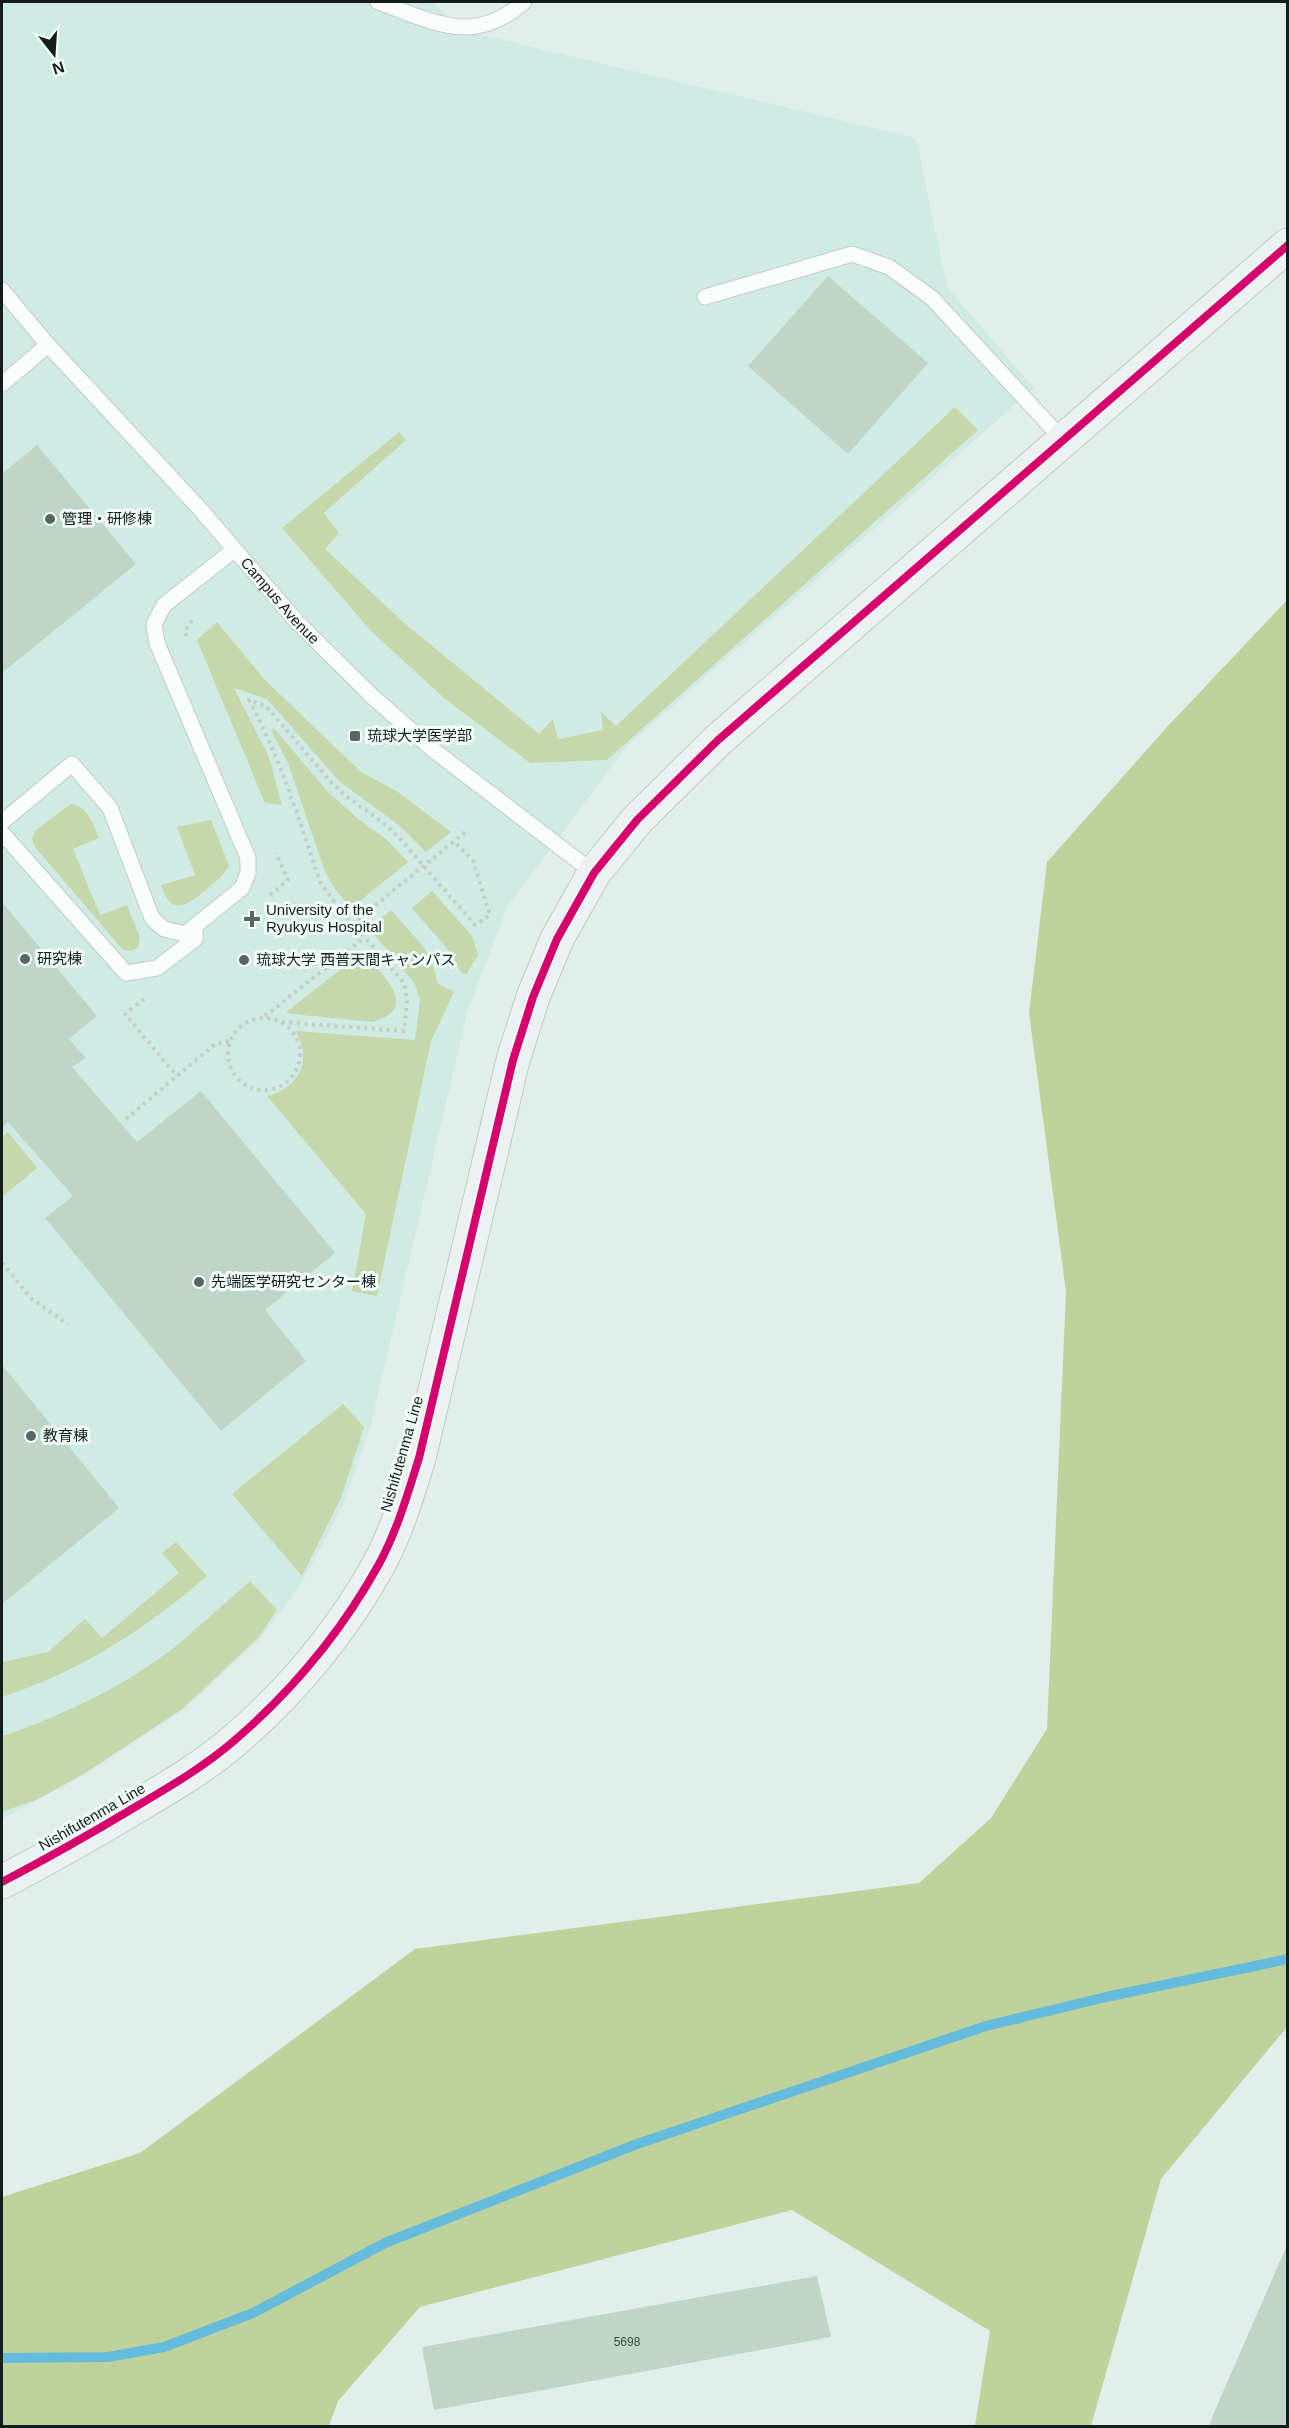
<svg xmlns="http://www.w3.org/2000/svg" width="1289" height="2428" viewBox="0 0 1289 2428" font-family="Arial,'Noto Sans JP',sans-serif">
  <rect width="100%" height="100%" fill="#e0efea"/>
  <path fill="#d0ebe3" d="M 2,2 L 434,2 L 460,30 L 916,138 L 947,287 L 1034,388 L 626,747 L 507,907 L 467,1013 L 370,1428 L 343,1504 L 303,1581 L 258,1641 L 185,1709 L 86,1774 L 2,1819 Z"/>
  <g fill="#c6d7ab">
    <path d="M 955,407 L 978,430 L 607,760 L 530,763 L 444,698 L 372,632 L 282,528 L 399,432 L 406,440 L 324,513 L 339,533 L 325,549 L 402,621 L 539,734 L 553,719 L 558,739 L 603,730 L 601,712 L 616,726 Z"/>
    <path d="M 217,622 L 265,680 L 361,772 L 398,792 L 451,832 L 426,852 L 401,827 L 339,781 L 267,699 L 234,688 L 269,757 L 282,805 L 265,803 L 197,640 Z"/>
    <path d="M 274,728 L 328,792 L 357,818 L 387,840 L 408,862 L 351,908 L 335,889 L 325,872 L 288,763 L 271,730 Z"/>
    <path d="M 71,804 C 88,806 93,824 99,838 L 73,849 L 100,915 L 127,905 L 140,938 L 138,947 L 132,951 L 123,950 L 35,847 L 32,838 L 36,830 Z"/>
    <path d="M 211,820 L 229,866 C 223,876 214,883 206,890 C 186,906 171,917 161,885 L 195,875 L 177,827 Z"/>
    <path d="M 432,891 L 472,936 L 478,955 L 466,975 L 461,972 L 445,946 L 412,908 Z"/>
    <path d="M 391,910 L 423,946 L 431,959 L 438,984 L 454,992 L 431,1041 L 377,1296 L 352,1291 L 366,1214 L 267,1096 C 300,1087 312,1062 296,1031 L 415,1040 L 420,1000 L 415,984 L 369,928 Z"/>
    <path d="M 363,952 C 382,974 422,1009 372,1022 L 285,1013 Z"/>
    <path d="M 8,1132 L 37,1168 L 2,1197 L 2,1137 Z"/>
    <path d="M 343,1404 L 364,1427 L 341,1498 L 302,1576 L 232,1494 Z"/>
    <path d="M 176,1542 L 207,1576 C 144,1630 81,1671 2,1697 L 2,1662 L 48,1652 L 85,1619 L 102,1638 L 179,1573 L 162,1553 Z"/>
    <path d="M 250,1581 L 277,1610 L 258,1638 L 182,1709 L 85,1773 L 38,1799 L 2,1812 L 2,1736 C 65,1715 129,1684 181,1642 C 204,1622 227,1601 250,1581 Z"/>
  </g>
  <path fill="#c0d29c" d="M 1287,600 L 1287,2027 L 1161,2179 L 1091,2426 L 975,2426 L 990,2331 L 792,2210 L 420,2307 L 338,2401 L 329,2426 L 2,2426 L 2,2197 L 140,2153 L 415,1949 L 919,1883 L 991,1818 L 1047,1729 L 1066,1292 L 1029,1013 L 1047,862 L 1167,727 Z"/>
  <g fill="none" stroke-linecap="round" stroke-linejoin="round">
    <path stroke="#64bbdb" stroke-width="10" d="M 2,2358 L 108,2357 L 164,2347 L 253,2313 L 385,2243 L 637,2144 L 986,2026 L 1106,1997 L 1288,1959"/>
  </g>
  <g fill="#bfd5c6">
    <path d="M 828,276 L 928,363 L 848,454 L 748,366 Z"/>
    <path d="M 37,445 L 136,564 L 2,673 L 2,474 Z"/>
    <path d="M 2,902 L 97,1016 L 69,1039 L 86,1058 L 72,1067 L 137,1142 L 201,1091 L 335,1253 L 265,1310 L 306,1361 L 221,1431 L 45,1218 L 73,1196 L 8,1122 L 2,1128 Z"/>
    <path d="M 2,1365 L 119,1508 L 2,1604 Z"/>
    <path d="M 1287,2245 L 1287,2426 L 1209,2426 L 1213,2415 Z"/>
    <path d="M 817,2276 L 831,2337 L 434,2410 L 422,2347 Z"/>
  </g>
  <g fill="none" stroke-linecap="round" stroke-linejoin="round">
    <defs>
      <g id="lane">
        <path d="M 378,2 C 433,21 473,47 524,2"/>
        <path id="s1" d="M 2,290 L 48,345 L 200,509 L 297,622 L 374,698 L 436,752 L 594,873"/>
        <path d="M 705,297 L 852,254 L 889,267 L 932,298 L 1063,440"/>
        <path d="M 2,384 L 48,345"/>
        <path d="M 2,822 L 72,764 L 110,808 L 152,918 L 164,929 L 185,934 L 242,888 L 248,873 L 248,858 L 157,643 L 154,624 L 164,605 L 234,550"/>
        <path d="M 2,833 L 126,973 L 157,968 L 195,939 L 195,930"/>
      </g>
      <path id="secondary" d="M 2,1882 C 48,1858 92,1833 137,1806 C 171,1786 205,1766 235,1740 C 293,1690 342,1631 379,1564 C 397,1531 408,1493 419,1458 L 513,1060 L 533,997 L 557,939 L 594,873 L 637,820 L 717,741 L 1288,245"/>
    </defs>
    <use href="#lane" stroke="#c0ccc8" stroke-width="17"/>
    <use href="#secondary" stroke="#c0ccc8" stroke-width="35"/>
    <g stroke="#c6ccca" stroke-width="4" stroke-dasharray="3 4.5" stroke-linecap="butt">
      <path d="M 186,636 L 185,631 L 193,619"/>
      <path d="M 270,895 L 288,880 L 276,853"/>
      <path d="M 352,924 L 468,830"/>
      <path d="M 144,999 L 125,1014 L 177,1076"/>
      <path d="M 265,1016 L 364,938"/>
      <circle cx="264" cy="1054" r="36"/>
      <path d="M 282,1022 L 404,1031 L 407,1001 L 404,983 L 333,900 L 321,884 C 299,821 281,759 249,700 L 266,706 L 330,781 L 347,797 L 386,825 L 401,840 L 475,925 L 490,915 L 473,861 L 454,841"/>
      <path d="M 126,1119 L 215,1044 L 229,1041"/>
      <path d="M 2,1263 L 32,1299 L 68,1324"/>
    </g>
    <use href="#lane" stroke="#fafdfc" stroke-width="15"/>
    <use href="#secondary" stroke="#ebf2f1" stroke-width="33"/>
    <defs>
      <path id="cycleway" d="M 2,1882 C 48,1858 92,1833 137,1806 C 171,1786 205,1766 235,1740 C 293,1690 342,1631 379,1564 C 397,1531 408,1493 419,1458 L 513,1060 L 533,997 L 557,939 L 594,873 L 637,820 L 717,741 L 1288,245"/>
    </defs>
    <use href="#cycleway" stroke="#f3fefb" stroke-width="11"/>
    <use href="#cycleway" stroke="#d6006c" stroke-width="8"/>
  </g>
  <g fill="#5b6663" stroke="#f3fefb" stroke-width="2">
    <circle cx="50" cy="519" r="6"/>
    <rect x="349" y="730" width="12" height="12" rx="3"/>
    <path d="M249 910h6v6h6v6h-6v6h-6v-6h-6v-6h6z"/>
    <circle cx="25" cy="959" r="6"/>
    <circle cx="244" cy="960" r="6"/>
    <circle cx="199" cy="1282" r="6"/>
    <circle cx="31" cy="1436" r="6"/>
  </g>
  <g text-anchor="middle" stroke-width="6" stroke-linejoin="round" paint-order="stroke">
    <g font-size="12" fill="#3e4b46">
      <text x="627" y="2346">5698</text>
    </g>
    <g font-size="15" fill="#131d1b" stroke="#f3fefb" text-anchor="start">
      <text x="62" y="524">管理・研修棟</text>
      <text x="367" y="741">琉球大学医学部</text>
      <text x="266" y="915">University of the<tspan x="266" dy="17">Ryukyus Hospital</tspan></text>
      <text x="37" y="964">研究棟</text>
      <text x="256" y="965">琉球大学 西普天間キャンパス</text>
      <text x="211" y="1287">先端医学研究センター棟</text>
      <text x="43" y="1441">教育棟</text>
    </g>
    <g font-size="15" fill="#131d1b" stroke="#f3fefb">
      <text dy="5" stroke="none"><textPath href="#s1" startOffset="417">Campus Avenue</textPath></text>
      <text transform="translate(402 1454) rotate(-74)" y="5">Nishifutenma Line</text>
      <text transform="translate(92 1817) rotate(-30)" y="5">Nishifutenma Line</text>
    </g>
  </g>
  <rect width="1289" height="2428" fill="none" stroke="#131d1b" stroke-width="6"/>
  <g transform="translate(54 54) rotate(163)" stroke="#f3fefb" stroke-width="4.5" paint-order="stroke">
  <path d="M0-4.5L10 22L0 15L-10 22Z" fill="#131d1b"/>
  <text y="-9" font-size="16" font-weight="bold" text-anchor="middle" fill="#131d1b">N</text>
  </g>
</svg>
